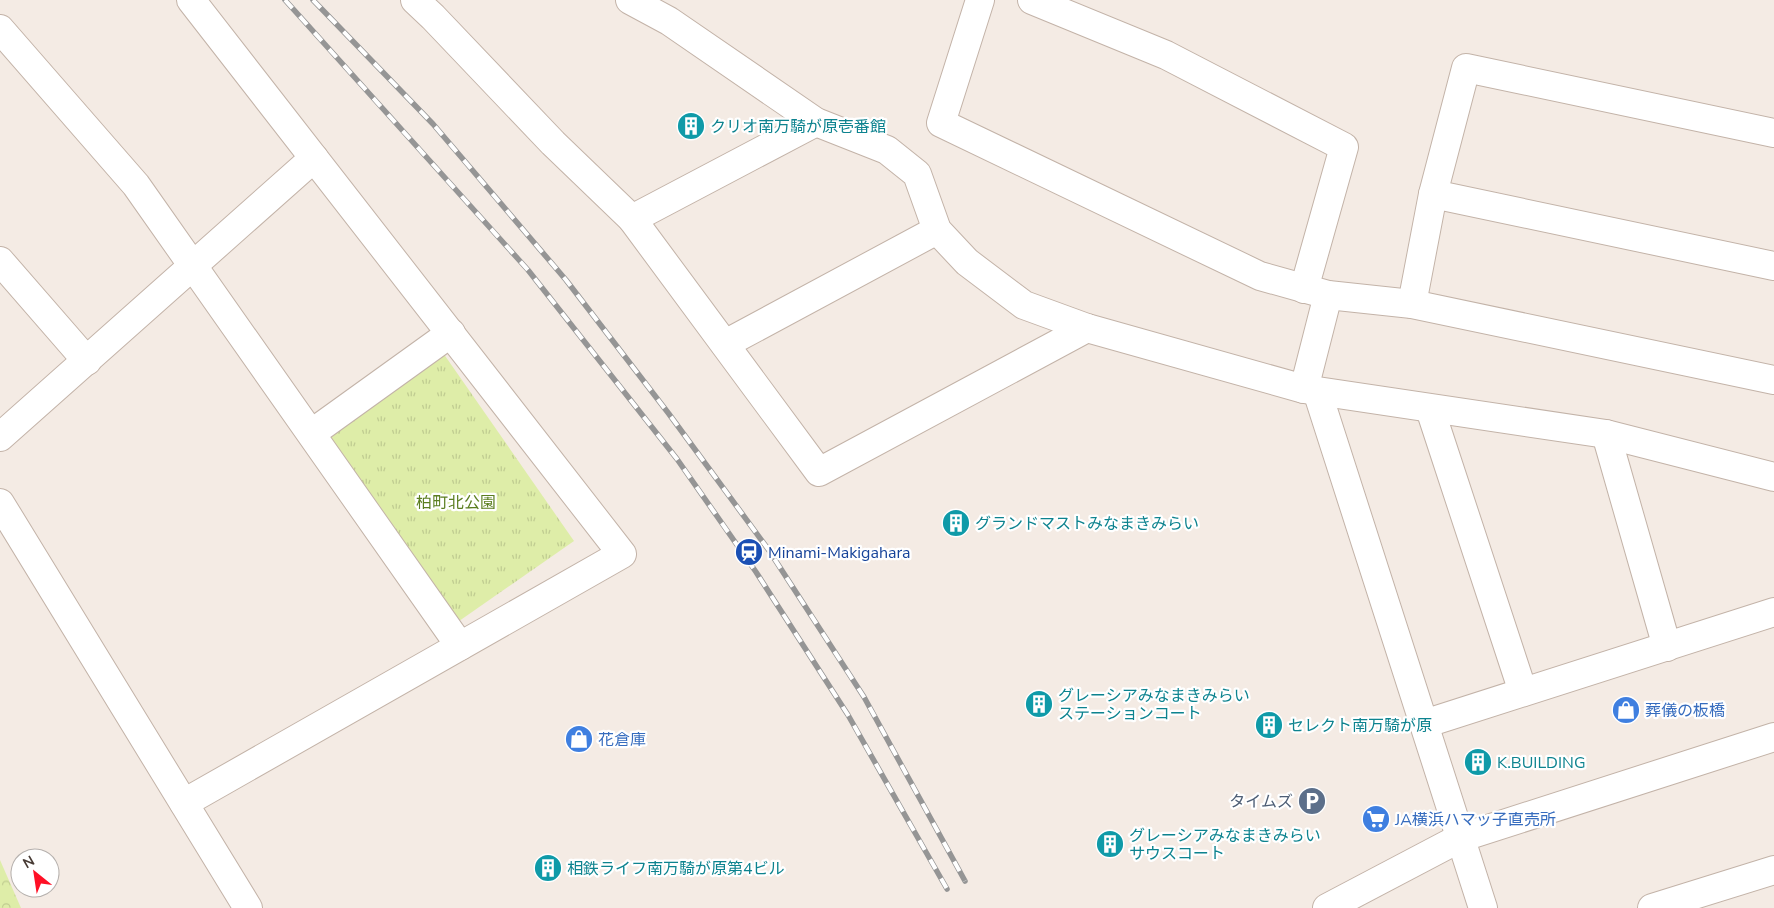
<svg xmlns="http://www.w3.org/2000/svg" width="1774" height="908" viewBox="0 0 1774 908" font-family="'Nunito Sans','Noto Sans JP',sans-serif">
  <defs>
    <pattern id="grass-tufts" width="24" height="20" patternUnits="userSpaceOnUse" patternTransform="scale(1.25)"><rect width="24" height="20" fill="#deeda8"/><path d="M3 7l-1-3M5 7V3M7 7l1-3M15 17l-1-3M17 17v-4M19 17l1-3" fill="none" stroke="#c0cc91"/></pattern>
    <pattern id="forest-crowns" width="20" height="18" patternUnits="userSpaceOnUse" patternTransform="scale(1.25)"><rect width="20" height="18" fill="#deeda8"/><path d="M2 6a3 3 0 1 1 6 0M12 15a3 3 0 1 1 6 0" fill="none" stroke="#c0cc91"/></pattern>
  </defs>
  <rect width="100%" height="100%" fill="#f4ebe4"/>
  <path fill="url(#grass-tufts)" d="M 441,350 L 574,541 L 452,626 L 319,435 Z"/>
  <path fill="url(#forest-crowns)" d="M 0,860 L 21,908 L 0,908 Z"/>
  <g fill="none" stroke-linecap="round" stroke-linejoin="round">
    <defs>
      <g id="minor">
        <path d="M 415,0 L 433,17 L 553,143 L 632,219 L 819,472 L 1087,328"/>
        <path d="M 630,0 L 669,21 L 816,122 L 887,150 L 917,174 L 937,230 L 967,262 L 1024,305 L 1087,328 L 1304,389 L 1606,434 L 1774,477"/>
        <path d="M 980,0 L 941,123 L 1260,276 L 1328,295 L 1412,304 L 1774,380"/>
        <path d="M 1032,0 L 1166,55 L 1344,147 L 1304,289"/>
        <path d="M 0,29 L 136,185 L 460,646"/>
        <path d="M 1433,194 L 1774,266"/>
        <path d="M 632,219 L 816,122"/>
        <path d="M 0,261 L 87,361"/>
        <path d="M 1412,304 L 1433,194 L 1466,68 L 1774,133"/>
        <path d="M 725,344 L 937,230"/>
        <path d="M 1304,389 L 1328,295"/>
        <path d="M 1317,391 L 1483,908"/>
        <path d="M 1430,409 L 1523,692"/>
        <path d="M 312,433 L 451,333"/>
        <path d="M 1606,434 L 1667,647"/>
        <path d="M 0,437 L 314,158"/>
        <path d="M 1424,724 L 1774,612"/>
        <path d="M 184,803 L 622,554 L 191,0"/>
        <path d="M 1652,908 L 1774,870"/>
      </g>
      <g id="tertiary">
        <path d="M 0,503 L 248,908"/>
        <path d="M 1327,908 L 1460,838 L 1774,737"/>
      </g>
    </defs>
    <use href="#minor" stroke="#c3b3a8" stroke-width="30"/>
    <use href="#tertiary" stroke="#c3b3a8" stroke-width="30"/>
    <use href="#minor" stroke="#fff" stroke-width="28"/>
    <use href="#tertiary" stroke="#fff" stroke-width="28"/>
    <defs>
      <g id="rail">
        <path d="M 285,0 L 528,270 L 677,459 L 756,572 L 848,715 L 947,889"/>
        <path d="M 313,0 L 433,124 L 566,280 L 669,414 L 768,549 L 864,697 L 965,881"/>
      </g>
    </defs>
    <use href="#rail" stroke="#959595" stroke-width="5.5"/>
    <use href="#rail" stroke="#fff" stroke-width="4" stroke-dasharray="11" stroke-linecap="butt"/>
  </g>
  <defs>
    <symbol id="building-disc" viewBox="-11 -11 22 22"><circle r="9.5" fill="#0f9aa8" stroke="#fff"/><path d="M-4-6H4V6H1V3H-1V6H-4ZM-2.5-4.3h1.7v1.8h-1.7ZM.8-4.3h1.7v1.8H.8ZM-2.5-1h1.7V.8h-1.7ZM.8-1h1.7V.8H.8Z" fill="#fff"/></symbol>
    <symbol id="station-disc" viewBox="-11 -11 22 22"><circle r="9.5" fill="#1a4fb4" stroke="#fff"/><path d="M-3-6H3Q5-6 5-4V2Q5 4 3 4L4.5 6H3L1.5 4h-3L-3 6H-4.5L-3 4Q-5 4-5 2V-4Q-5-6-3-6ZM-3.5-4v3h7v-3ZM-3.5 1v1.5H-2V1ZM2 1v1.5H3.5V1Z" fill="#fff"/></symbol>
    <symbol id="shop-disc" viewBox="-11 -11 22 22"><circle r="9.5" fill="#3f7fe0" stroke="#fff"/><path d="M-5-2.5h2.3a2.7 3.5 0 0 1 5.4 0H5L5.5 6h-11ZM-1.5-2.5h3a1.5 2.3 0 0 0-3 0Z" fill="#fff"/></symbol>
    <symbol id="parking-disc" viewBox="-11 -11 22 22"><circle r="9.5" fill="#5c6f8a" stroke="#fff"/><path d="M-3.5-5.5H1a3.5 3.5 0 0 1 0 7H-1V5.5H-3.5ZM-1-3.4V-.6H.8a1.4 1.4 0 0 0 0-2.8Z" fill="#fff"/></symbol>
    <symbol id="supermarket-disc" viewBox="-11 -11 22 22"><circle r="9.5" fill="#3f7fe0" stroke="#fff"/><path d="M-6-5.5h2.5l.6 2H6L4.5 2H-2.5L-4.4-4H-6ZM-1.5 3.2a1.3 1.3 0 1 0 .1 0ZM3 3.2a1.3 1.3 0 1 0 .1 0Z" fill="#fff"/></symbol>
  </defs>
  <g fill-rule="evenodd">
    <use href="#building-disc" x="675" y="110" width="32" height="32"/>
    <use href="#building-disc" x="940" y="507" width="32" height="32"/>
    <use href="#station-disc" x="733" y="536" width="32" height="32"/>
    <use href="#building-disc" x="1023" y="688" width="32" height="32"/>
    <use href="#shop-disc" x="1610" y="694" width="32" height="32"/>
    <use href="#building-disc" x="1253" y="709" width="32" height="32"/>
    <use href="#shop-disc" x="563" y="723" width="32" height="32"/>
    <use href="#building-disc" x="1462" y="746" width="32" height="32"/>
    <use href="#parking-disc" x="1296" y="785" width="32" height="32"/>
    <use href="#supermarket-disc" x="1360" y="803" width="32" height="32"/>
    <use href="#building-disc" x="1094" y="828" width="32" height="32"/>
    <use href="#building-disc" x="532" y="852" width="32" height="32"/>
  </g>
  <g text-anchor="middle" stroke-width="4.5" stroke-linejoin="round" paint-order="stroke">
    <g font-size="16" fill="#0d838f" stroke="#fff" text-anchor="start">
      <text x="710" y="132">クリオ南万騎が原壱番館</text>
      <text x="975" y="529">グランドマストみなまきみらい</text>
      <text x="1058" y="701">グレーシアみなまきみらい<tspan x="1058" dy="18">ステーションコート</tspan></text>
      <text x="1288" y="731">セレクト南万騎が原</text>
      <text x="1497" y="768">K.BUILDING</text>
      <text x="1129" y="841">グレーシアみなまきみらい<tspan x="1129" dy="18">サウスコート</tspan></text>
      <text x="567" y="874">相鉄ライフ南万騎が原第4ビル</text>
    </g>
    <g font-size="16" fill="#5b7e20" stroke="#fff">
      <text x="456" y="508">柏町北公園</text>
    </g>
    <g font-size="16" fill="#164399" stroke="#fff" text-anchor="start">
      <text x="768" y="558">Minami-Makigahara</text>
    </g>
    <g font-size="16" fill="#366cbe" stroke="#fff" text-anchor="start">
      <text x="1645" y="716">葬儀の板橋</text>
      <text x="598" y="745">花倉庫</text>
      <text x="1395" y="825">JA横浜ハマッ子直売所</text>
    </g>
    <g font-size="16" fill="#4e5e75" stroke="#fff" text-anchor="end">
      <text x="1293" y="807">タイムズ</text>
    </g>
  </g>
  <g transform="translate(35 873) rotate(330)"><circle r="24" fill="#ffffff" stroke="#b5b0ad"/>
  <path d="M0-4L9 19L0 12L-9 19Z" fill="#ff1026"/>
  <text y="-8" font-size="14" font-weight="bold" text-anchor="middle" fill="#473a33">N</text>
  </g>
</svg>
